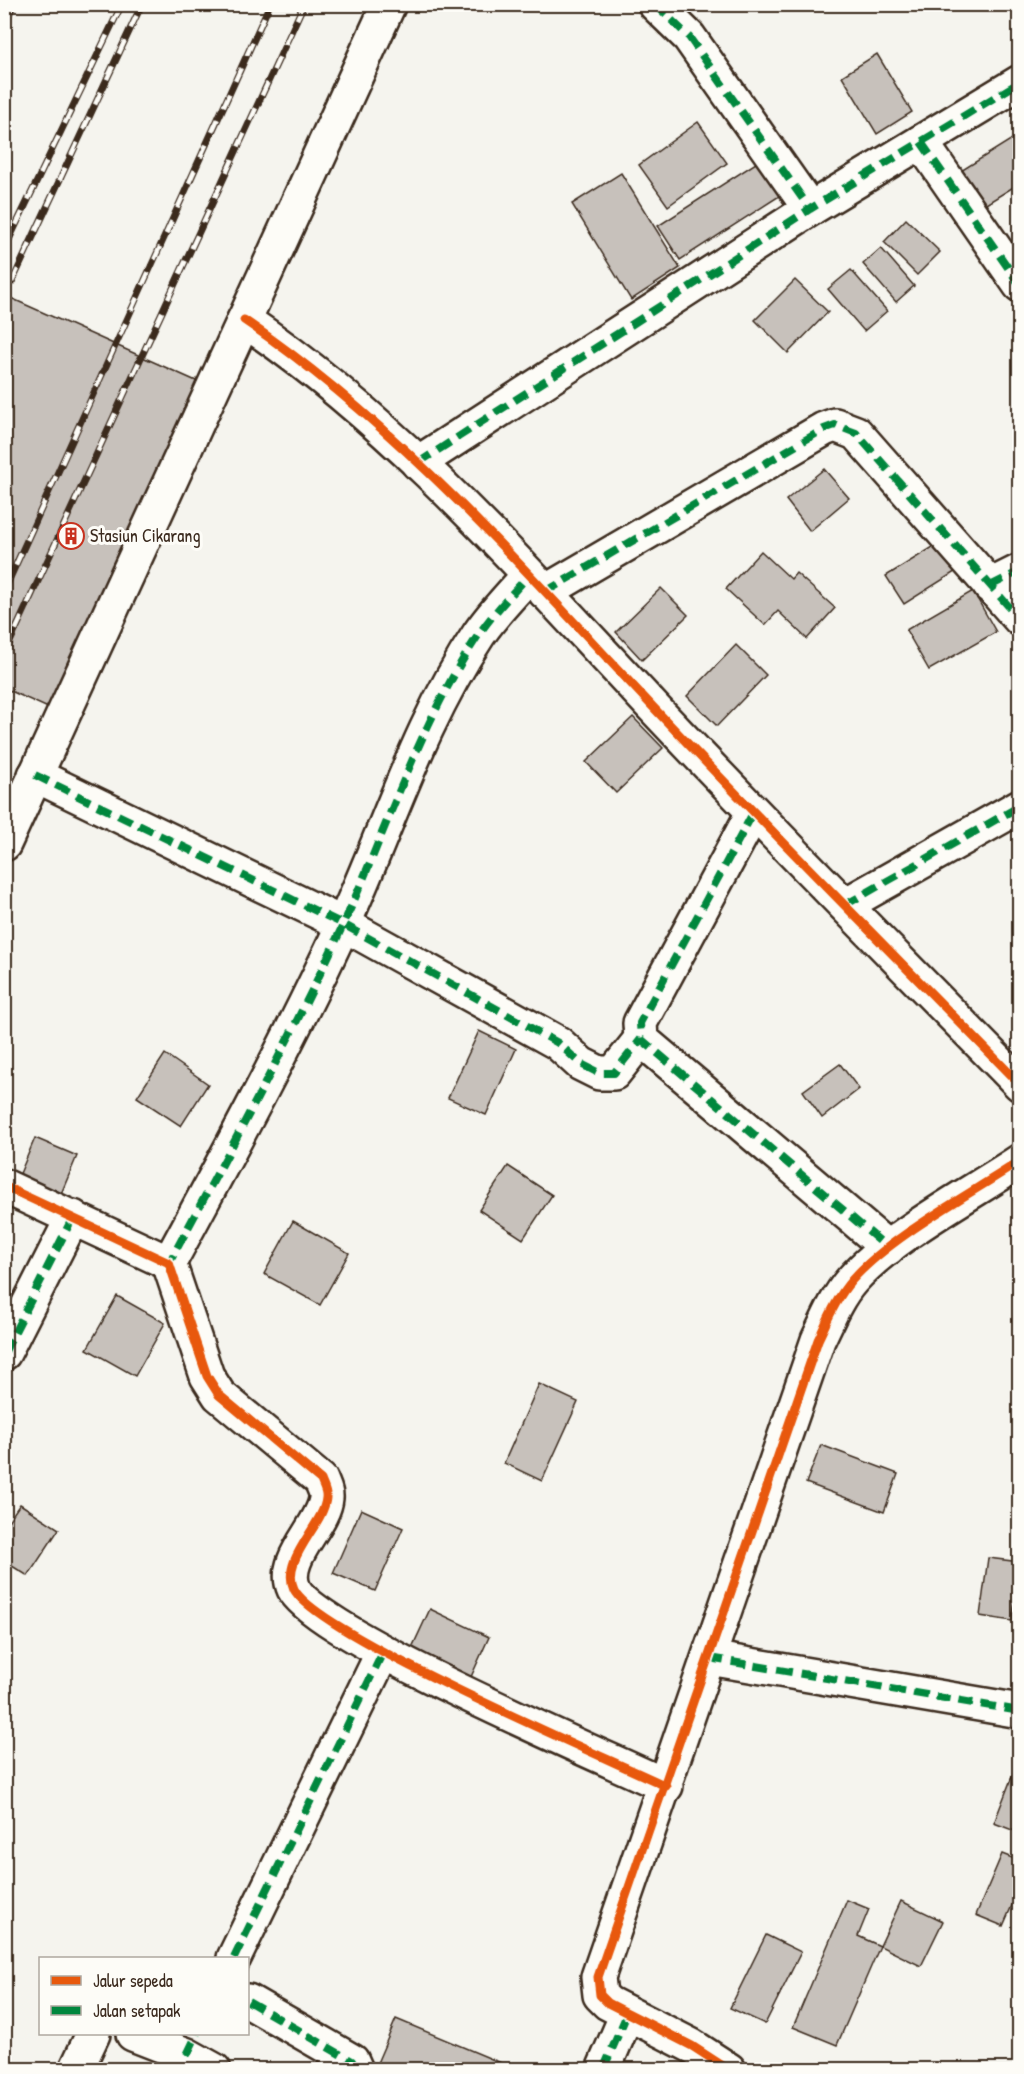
<svg xmlns="http://www.w3.org/2000/svg" width="1024" height="2074" viewBox="0 0 1024 2074" font-family="'Patrick Hand',sans-serif">
  <rect width="100%" height="100%" fill="#f5f4ee"/>
  <filter id="ink" filterUnits="userSpaceOnUse"><feTurbulence type="fractalNoise" baseFrequency=".0167" numOctaves="2"/><feDisplacementMap in="SourceGraphic" scale="12" xChannelSelector="R" yChannelSelector="G"/><feConvolveMatrix kernelMatrix="1 2 1 2 8 2 1 2 1" color-interpolation-filters="sRGB"/></filter>
  <g filter="url(#ink)">
    <g fill="#c7c1bb" stroke="#3b2a1e" stroke-width="1.5">
      <path d="M 4,4 L 17,4 L 4,30 Z"/>
      <path d="M 877,54 L 912,112 L 877,134 L 842,76 Z"/>
      <path d="M 698,122 L 727,163 L 668,206 L 639,165 Z"/>
      <path d="M 1020,134 L 1020,183 L 978,209 L 956,174 Z"/>
      <path d="M 759,161 L 781,195 L 680,260 L 658,226 Z"/>
      <path d="M 621,173 L 680,268 L 631,300 L 572,204 Z"/>
      <path d="M 906,219 L 940,252 L 917,275 L 884,242 Z"/>
      <path d="M 881,248 L 914,286 L 896,302 L 863,264 Z"/>
      <path d="M 851,270 L 887,311 L 864,331 L 828,289 Z"/>
      <path d="M 795,280 L 828,312 L 788,353 L 755,320 Z"/>
      <path d="M 4,295 L 205,385 L 59,713 L 4,688 Z"/>
      <path d="M 824,469 L 849,498 L 810,531 L 786,500 Z"/>
      <path d="M 941,542 L 958,570 L 904,604 L 886,576 Z"/>
      <path d="M 761,551 L 791,579 L 796,573 L 835,608 L 807,639 L 778,611 L 765,625 L 726,589 Z"/>
      <path d="M 661,588 L 688,615 L 642,660 L 616,632 Z"/>
      <path d="M 973,591 L 996,632 L 929,670 L 906,630 Z"/>
      <path d="M 736,645 L 766,675 L 717,726 L 687,696 Z"/>
      <path d="M 633,717 L 663,748 L 616,793 L 586,762 Z"/>
      <path d="M 479,1031 L 516,1049 L 486,1115 L 448,1098 Z"/>
      <path d="M 165,1054 L 208,1084 L 181,1126 L 137,1097 Z"/>
      <path d="M 840,1064 L 859,1089 L 822,1118 L 803,1091 Z"/>
      <path d="M 35,1138 L 77,1156 L 58,1201 L 16,1183 Z"/>
      <path d="M 508,1166 L 552,1195 L 523,1239 L 479,1210 Z"/>
      <path d="M 293,1221 L 349,1253 L 320,1305 L 264,1274 Z"/>
      <path d="M 117,1296 L 165,1323 L 135,1376 L 87,1349 Z"/>
      <path d="M 539,1384 L 578,1402 L 542,1481 L 504,1463 Z"/>
      <path d="M 821,1445 L 898,1474 L 884,1512 L 806,1483 Z"/>
      <path d="M 20,1504 L 59,1529 L 28,1576 L 4,1561 L 4,1527 Z"/>
      <path d="M 361,1509 L 403,1528 L 375,1591 L 333,1573 Z"/>
      <path d="M 988,1558 L 1020,1562 L 1012,1621 L 980,1616 Z"/>
      <path d="M 430,1609 L 489,1637 L 470,1679 L 411,1650 Z"/>
      <path d="M 1018,1761 L 1020,1762 L 1020,1833 L 994,1823 Z"/>
      <path d="M 1002,1854 L 1020,1861 L 1020,1887 L 1003,1926 L 976,1915 Z"/>
      <path d="M 847,1900 L 869,1909 L 858,1936 L 880,1946 L 837,2045 L 793,2027 Z"/>
      <path d="M 901,1901 L 943,1921 L 921,1966 L 880,1946 Z"/>
      <path d="M 766,1935 L 801,1952 L 765,2024 L 730,2008 Z"/>
      <path d="M 396,2019 L 518,2070 L 393,2070 L 377,2063 Z"/>
    </g>
    <g fill="none" stroke-linecap="round" stroke-linejoin="round">
      <defs>
        <g id="minor">
          <path d="M 655,4 L 689,37 L 810,209"/>
          <path d="M 921,142 L 1020,285"/>
          <path d="M 244,320 C 399,425 525,571 653,707 C 773,834 897,958 1020,1084"/>
          <path d="M 418,463 L 810,209 L 1020,82"/>
          <path d="M 990,586 L 1020,571"/>
          <path d="M 545,592 L 824,429 L 835,425 L 856,433 L 1020,619"/>
          <path d="M 35,775 L 343,924 L 558,1043 L 581,1064 L 599,1073 L 614,1073 L 641,1039"/>
          <path d="M 753,813 L 640,1023 L 641,1039 L 888,1248"/>
          <path d="M 4,844 L 389,4"/>
          <path d="M 845,905 L 1020,806"/>
          <path d="M 4,1186 L 169,1263 L 207,1376 L 219,1395 L 321,1480 C 323,1486 327,1492 326,1498 C 324,1525 280,1559 294,1589 C 316,1634 605,1757 666,1786"/>
          <path d="M 169,1263 C 229,1152 290,1040 343,925 C 388,827 419,724 479,634 C 494,612 512,594 529,575"/>
          <path d="M 4,1353 L 73,1217"/>
          <path d="M 709,1658 L 1020,1711"/>
          <path d="M 234,1958 L 383,1652"/>
          <path d="M 248,2001 L 352,2061 L 356,2070"/>
          <path d="M 133,2034 L 187,2055 L 214,2070"/>
          <path d="M 76,2070 L 93,2034"/>
          <path d="M 603,2070 L 627,2014"/>
          <path d="M 729,2070 L 692,2046 L 608,2003 L 600,1995 L 598,1977 L 818,1340 C 828,1319 837,1297 852,1280 C 891,1236 969,1195 1020,1161"/>
        </g>
      </defs>
      <use href="#minor" stroke="#3b2a1e" stroke-width="38"/>
      <use href="#minor" stroke="#fdfcf7" stroke-width="33"/>
      <defs>
        <g id="rail">
          <path d="M 4,250 L 122,4"/>
          <path d="M 12,282 L 142,4"/>
          <path d="M 4,591 L 270,4"/>
          <path d="M 4,655 L 304,4"/>
        </g>
      </defs>
      <use href="#rail" stroke="#3b2a1e" stroke-width="7"/>
      <use href="#rail" stroke="#fdfcf7" stroke-width="4.5" stroke-dasharray="14" stroke-linecap="butt"/>
      <g stroke="#00873e" stroke-width="8" stroke-dasharray="15 8" stroke-linecap="butt">
        <path d="M 655,4 L 689,37 L 810,209"/>
        <path d="M 921,142 L 1020,285"/>
        <path d="M 418,463 L 810,209 L 1020,82"/>
        <path d="M 990,586 L 1020,571"/>
        <path d="M 545,592 L 824,429 L 835,425 L 856,433 L 1020,619"/>
        <path d="M 35,775 L 343,924 L 558,1043 L 581,1064 L 599,1073 L 614,1073 L 641,1039"/>
        <path d="M 753,813 L 640,1023 L 641,1039 L 888,1248"/>
        <path d="M 845,905 L 1020,806"/>
        <path d="M 171,1268 L 169,1263 C 229,1152 290,1040 343,925 C 388,827 419,724 479,634 C 494,612 512,594 529,575"/>
        <path d="M 4,1353 L 73,1217"/>
        <path d="M 709,1658 L 1020,1711"/>
        <path d="M 234,1958 L 383,1652"/>
        <path d="M 248,2001 L 352,2061 L 356,2070"/>
        <path d="M 187,2055 L 197,2034"/>
        <path d="M 603,2070 L 627,2014"/>
      </g>
      <defs>
        <g id="cycleway">
          <path d="M 244,320 C 399,425 525,571 653,707 C 773,834 897,958 1020,1084"/>
          <path d="M 4,1186 L 169,1263 L 207,1376 L 219,1395 L 321,1480 C 323,1486 327,1492 326,1498 C 324,1525 280,1559 294,1589 C 316,1634 605,1757 666,1786"/>
          <path d="M 729,2070 L 692,2046 L 608,2003 L 600,1995 L 598,1977 L 818,1340 C 828,1319 837,1297 852,1280 C 891,1236 969,1195 1020,1161"/>
        </g>
      </defs>
      <use href="#cycleway" stroke="#fdfcf7" stroke-width="13"/>
      <use href="#cycleway" stroke="#e8590c" stroke-width="9"/>
    </g>
  </g>
  <defs>
    <symbol id="building-ring" viewBox="-11 -11 22 22"><circle r="9.5" fill="#fdfcf7" stroke="#c8321e" stroke-width="1.5"/><path d="M-4-6H4V6H1V3H-1V6H-4ZM-2.5-4.3h1.7v1.8h-1.7ZM.8-4.3h1.7v1.8H.8ZM-2.5-1h1.7V.8h-1.7ZM.8-1h1.7V.8H.8Z" fill="#c8321e"/></symbol>
  </defs>
  <g fill-rule="evenodd">
    <use href="#building-ring" x="56" y="521" width="30" height="30"/>
  </g>
  <g text-anchor="middle" stroke-width="6" stroke-linejoin="round" paint-order="stroke">
    <g font-size="18" fill="#3b2a1e" stroke="#fdfcf7" text-anchor="start">
      <text x="90" y="542">Stasiun Cikarang</text>
    </g>
  </g>
  <rect width="1024" height="2074" fill="none" stroke="#fdfcf7" stroke-width="24"/>
  <rect x="12" y="12" width="1000" height="2050" fill="none" stroke="#3b2a1e" stroke-width="2" filter="url(#ink)"/>
  <rect x="39" y="1957" width="210" height="78" fill="#fdfcf7" stroke="#afa8a0" stroke-width="1.5"/>
  <rect x="51" y="1976" width="30" height="9" fill="#e8590c" stroke="#afa8a0" stroke-width="1.5"/>
  <text x="93" y="1987" font-size="18" fill="#3b2a1e">Jalur sepeda</text>
  <rect x="51" y="2006" width="30" height="9" fill="#00873e" stroke="#afa8a0" stroke-width="1.5"/>
  <text x="93" y="2017" font-size="18" fill="#3b2a1e">Jalan setapak</text>
</svg>
